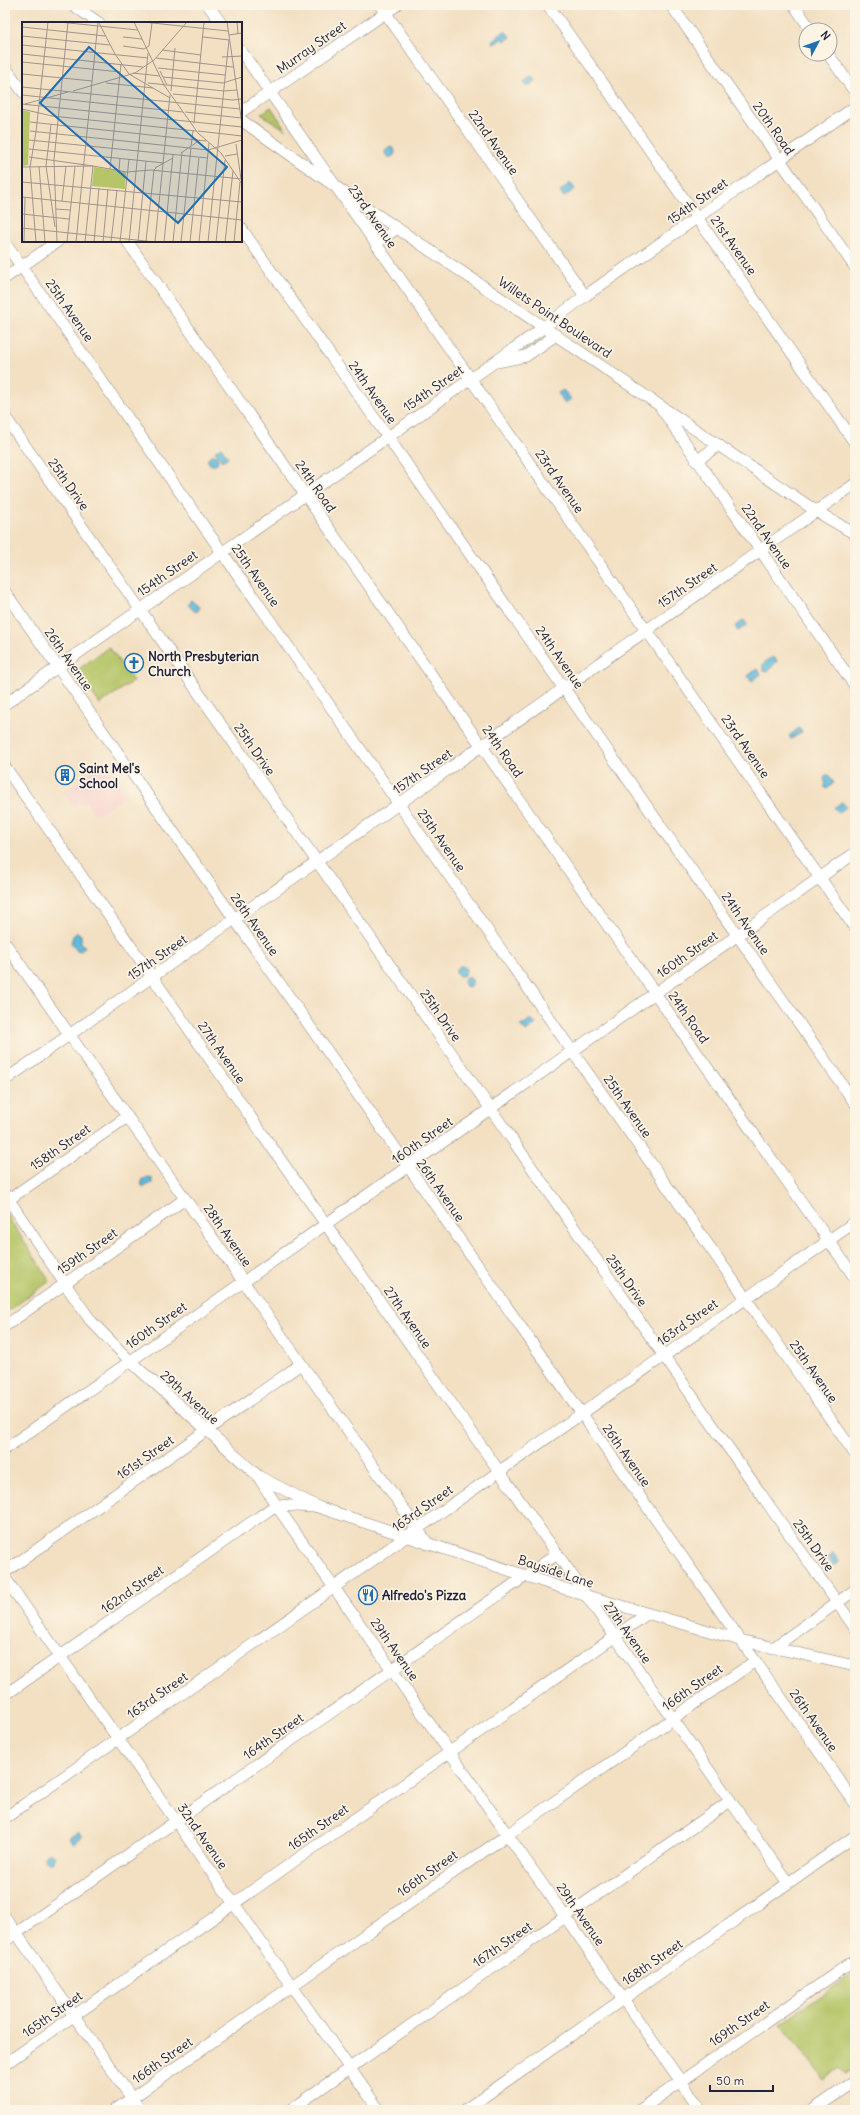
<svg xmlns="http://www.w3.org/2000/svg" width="860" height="2115" viewBox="0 0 860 2115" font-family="Delius,sans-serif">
  <rect width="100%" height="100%" fill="#fcf5e5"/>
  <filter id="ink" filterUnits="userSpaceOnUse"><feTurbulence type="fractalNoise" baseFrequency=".025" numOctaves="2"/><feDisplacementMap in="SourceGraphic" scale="8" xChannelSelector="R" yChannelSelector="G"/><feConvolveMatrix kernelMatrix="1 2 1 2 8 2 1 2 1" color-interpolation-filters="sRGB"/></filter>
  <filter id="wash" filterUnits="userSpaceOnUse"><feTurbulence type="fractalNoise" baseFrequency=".012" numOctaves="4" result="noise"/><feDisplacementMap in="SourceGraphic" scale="16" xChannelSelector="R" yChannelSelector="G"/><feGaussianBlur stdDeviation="0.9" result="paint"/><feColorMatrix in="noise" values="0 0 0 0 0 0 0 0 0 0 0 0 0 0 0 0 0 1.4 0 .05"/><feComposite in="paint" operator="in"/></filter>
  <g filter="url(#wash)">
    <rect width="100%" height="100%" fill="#f3e0c3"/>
    <path fill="#f7d0cb" d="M 105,762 L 128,794 L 98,815 L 97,812 L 94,814 L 86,802 L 81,806 L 78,802 L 73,806 L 63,792 Z"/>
    <g fill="#b5c567" stroke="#6c7451">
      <path d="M 271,107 L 286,130 L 261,114 Z"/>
      <path d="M 109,647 L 133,681 L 100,704 L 76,671 Z"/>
      <path d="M 5,1212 L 50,1281 L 5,1313 Z"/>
      <path d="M 555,1565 L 564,1577 L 548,1570 Z"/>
      <path d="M 608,1610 L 624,1616 L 626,1618 L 617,1624 L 607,1612 Z"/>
      <path d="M 855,1972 L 855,2067 L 845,2074 L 840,2068 L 824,2079 L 781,2024 Z"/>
    </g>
    <g fill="#5dbadb" stroke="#406e8b">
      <path d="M 505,31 L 511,37 L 505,41 L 503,38 L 494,44 L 492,41 Z"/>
      <path d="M 532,76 L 536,81 L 527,87 L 524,82 Z"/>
      <circle cx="390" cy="152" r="5"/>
      <path d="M 571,183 L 575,189 L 564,197 L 560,191 Z"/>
      <path d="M 563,390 L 571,399 L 565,403 L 558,393 Z"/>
      <path d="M 221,447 L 228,457 L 222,461 L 215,451 Z"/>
      <circle cx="213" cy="460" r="5"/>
      <path d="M 191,600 L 199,607 L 198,611 L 194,611 L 188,605 Z"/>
      <path d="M 744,620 L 747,625 L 738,631 L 735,626 Z"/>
      <path d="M 771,658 L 775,658 L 777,661 L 767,672 L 763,671 L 763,664 Z"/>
      <path d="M 757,669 L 761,674 L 752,681 L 748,676 Z"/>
      <path d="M 799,728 L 802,732 L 791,739 L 789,736 Z"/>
      <path d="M 826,775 L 829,775 L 834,783 L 827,789 L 824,786 L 826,784 L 824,779 Z"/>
      <path d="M 842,802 L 846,807 L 839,813 L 834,808 Z"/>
      <path d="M 77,932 L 81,935 L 81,944 L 85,946 L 81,951 L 77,950 L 71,943 L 73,936 Z"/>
      <circle cx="461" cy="971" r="5"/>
      <circle cx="468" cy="982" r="4.5"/>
      <path d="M 531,1019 L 536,1024 L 526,1032 L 521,1026 Z"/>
      <path d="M 149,1177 L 152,1178 L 152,1183 L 144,1187 L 141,1185 L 143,1179 Z"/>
      <path d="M 833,1553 L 839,1562 L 834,1566 L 827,1558 Z"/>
      <path d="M 78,1832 L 82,1837 L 73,1843 L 69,1838 Z"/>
      <circle cx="50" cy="1858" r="5"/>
    </g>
  </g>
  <g filter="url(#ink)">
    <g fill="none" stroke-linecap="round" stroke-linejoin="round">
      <defs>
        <g id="minor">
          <path d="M 73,5 L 99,23"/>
          <path d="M 208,5 L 221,23"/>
          <path d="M 380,5 L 585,296"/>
          <path d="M 548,5 L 855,443"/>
          <path d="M 671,5 L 855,267"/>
          <path d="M 794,5 L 811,30"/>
          <path d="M 241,51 L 855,928"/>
          <path d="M 828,54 L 855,92"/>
          <path d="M 5,67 L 23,92"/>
          <path d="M 241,112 L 397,5"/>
          <path d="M 241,120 L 336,187 L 816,511 L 855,534"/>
          <path d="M 241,228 L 855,1103"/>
          <path d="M 127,241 L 855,1278"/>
          <path d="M 5,243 L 855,1454"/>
          <path d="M 376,244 L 397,228"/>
          <path d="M 5,278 L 58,241"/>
          <path d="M 497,362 L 526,356 L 556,335"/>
          <path d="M 661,408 L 855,686"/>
          <path d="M 5,417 L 855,1628"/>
          <path d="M 696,461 L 719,445"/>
          <path d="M 5,592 L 855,1803"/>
          <path d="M 5,704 L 388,437 L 536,333 L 585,296 L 855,107"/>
          <path d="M 5,767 L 788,1883"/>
          <path d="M 5,943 L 428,1544"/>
          <path d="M 5,1080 L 855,484"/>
          <path d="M 5,1194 L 65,1284 L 91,1321 L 130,1361 L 258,1476 L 276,1505 L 701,2110"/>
          <path d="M 8,1200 L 127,1117"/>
          <path d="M 5,1326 L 185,1199"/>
          <path d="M 5,1449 L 855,853"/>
          <path d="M 258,1476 L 318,1507 L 587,1596 L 740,1640 L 855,1666"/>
          <path d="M 5,1572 L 301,1364"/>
          <path d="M 5,1578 L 379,2110"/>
          <path d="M 773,1648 L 855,1590"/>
          <path d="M 5,1695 L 276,1505 L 314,1507"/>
          <path d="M 5,1818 L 855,1222"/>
          <path d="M 5,1917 L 140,2110"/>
          <path d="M 5,1941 L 557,1554"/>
          <path d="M 5,2064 L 647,1614"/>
          <path d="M 115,2110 L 755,1661"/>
          <path d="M 290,2110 L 730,1801"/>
          <path d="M 465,2110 L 855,1836"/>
          <path d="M 640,2110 L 855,1960"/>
          <path d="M 813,2110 L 855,2081"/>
        </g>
      </defs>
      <use href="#minor" stroke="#8a817f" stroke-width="12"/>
      <use href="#minor" stroke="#fff" stroke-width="11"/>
    </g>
  </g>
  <defs>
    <symbol id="church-ring" viewBox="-11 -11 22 22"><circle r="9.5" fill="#fcf5e5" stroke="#1f6fb2" stroke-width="1.5"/><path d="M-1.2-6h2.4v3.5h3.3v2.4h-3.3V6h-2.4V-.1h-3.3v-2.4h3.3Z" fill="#1f6fb2"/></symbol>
    <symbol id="building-ring" viewBox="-11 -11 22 22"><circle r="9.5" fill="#fcf5e5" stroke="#1f6fb2" stroke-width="1.5"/><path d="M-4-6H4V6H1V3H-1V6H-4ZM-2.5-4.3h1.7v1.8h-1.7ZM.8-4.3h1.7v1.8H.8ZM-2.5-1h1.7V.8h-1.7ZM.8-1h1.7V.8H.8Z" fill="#1f6fb2"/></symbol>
    <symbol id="restaurant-ring" viewBox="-11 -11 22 22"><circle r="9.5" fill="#fcf5e5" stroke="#1f6fb2" stroke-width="1.5"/><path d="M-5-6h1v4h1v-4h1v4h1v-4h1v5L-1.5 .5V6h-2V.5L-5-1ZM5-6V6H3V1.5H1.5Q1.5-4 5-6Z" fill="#1f6fb2"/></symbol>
  </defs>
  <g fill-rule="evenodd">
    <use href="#church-ring" x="123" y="652" width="22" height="22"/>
    <use href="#building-ring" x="54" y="764" width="22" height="22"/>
    <use href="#restaurant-ring" x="357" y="1584" width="22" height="22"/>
  </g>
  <g text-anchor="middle" stroke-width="3.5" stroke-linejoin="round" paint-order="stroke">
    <g font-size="13" fill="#22223b" stroke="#fcf5e5">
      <text transform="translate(311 47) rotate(-35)" y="5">Murray Street</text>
      <text transform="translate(774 128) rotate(55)" y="5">20th Road</text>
      <text transform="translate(494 142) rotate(55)" y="5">22nd Avenue</text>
      <text transform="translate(697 201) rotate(-35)" y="5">154th Street</text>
      <text transform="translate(373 216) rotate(55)" y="5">23rd Avenue</text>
      <text transform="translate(734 245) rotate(55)" y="5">21st Avenue</text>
      <text transform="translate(70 310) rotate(55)" y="5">25th Avenue</text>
      <text transform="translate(555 317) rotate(34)" y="5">Willets Point Boulevard</text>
      <text transform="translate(433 388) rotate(-35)" y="5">154th Street</text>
      <text transform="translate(373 392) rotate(55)" y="5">24th Avenue</text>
      <text transform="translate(560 481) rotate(55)" y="5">23rd Avenue</text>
      <text transform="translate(69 484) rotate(55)" y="5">25th Drive</text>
      <text transform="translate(316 486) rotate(55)" y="5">24th Road</text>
      <text transform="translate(767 536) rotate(55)" y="5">22nd Avenue</text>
      <text transform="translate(167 573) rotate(-35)" y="5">154th Street</text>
      <text transform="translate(256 575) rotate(55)" y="5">25th Avenue</text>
      <text transform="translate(687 585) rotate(-35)" y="5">157th Street</text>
      <text transform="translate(560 657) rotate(55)" y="5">24th Avenue</text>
      <text transform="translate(69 659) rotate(55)" y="5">26th Avenue</text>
      <text transform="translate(746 746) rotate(55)" y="5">23rd Avenue</text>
      <text transform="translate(255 749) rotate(55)" y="5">25th Drive</text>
      <text transform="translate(503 751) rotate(55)" y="5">24th Road</text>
      <text transform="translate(422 771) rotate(-35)" y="5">157th Street</text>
      <text transform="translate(442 840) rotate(55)" y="5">25th Avenue</text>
      <text transform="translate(746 923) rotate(55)" y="5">24th Avenue</text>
      <text transform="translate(255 924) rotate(55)" y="5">26th Avenue</text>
      <text transform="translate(687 954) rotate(-35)" y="5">160th Street</text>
      <text transform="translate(157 957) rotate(-35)" y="5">157th Street</text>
      <text transform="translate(441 1015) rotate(55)" y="5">25th Drive</text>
      <text transform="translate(689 1017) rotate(55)" y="5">24th Road</text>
      <text transform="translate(222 1052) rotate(55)" y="5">27th Avenue</text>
      <text transform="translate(628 1106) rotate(55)" y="5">25th Avenue</text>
      <text transform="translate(422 1140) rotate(-35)" y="5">160th Street</text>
      <text transform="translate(60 1147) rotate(-35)" y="5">158th Street</text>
      <text transform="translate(441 1190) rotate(55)" y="5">26th Avenue</text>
      <text transform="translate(228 1235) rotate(55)" y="5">28th Avenue</text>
      <text transform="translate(87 1251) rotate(-35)" y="5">159th Street</text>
      <text transform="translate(627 1280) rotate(55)" y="5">25th Drive</text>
      <text transform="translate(408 1317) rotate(55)" y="5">27th Avenue</text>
      <text transform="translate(687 1322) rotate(-35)" y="5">163rd Street</text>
      <text transform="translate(156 1325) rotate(-35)" y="5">160th Street</text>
      <text transform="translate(814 1371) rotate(55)" y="5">25th Avenue</text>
      <text transform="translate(190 1397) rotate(42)" y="5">29th Avenue</text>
      <text transform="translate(627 1455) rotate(55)" y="5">26th Avenue</text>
      <text transform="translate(145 1457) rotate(-35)" y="5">161st Street</text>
      <text transform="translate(422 1508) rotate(-35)" y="5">163rd Street</text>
      <text transform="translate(814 1545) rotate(55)" y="5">25th Drive</text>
      <text transform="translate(556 1571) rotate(18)" y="5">Bayside Lane</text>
      <text transform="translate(132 1589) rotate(-35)" y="5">162nd Street</text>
      <text transform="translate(628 1632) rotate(55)" y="5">27th Avenue</text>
      <text transform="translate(395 1649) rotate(55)" y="5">29th Avenue</text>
      <text transform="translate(692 1687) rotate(-35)" y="5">166th Street</text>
      <text transform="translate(157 1695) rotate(-35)" y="5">163rd Street</text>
      <text transform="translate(814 1720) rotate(55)" y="5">26th Avenue</text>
      <text transform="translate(273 1736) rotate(-35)" y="5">164th Street</text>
      <text transform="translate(318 1827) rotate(-35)" y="5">165th Street</text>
      <text transform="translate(203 1836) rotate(55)" y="5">32nd Avenue</text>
      <text transform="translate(427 1873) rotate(-35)" y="5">166th Street</text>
      <text transform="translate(581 1914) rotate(55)" y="5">29th Avenue</text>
      <text transform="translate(502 1944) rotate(-35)" y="5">167th Street</text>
      <text transform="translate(652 1962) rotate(-35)" y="5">168th Street</text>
      <text transform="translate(52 2014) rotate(-35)" y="5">165th Street</text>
      <text transform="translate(739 2023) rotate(-35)" y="5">169th Street</text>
      <text transform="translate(162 2060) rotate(-35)" y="5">166th Street</text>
    </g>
    <g font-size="13" font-weight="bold" fill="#22223b" stroke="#fcf5e5" text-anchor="start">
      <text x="148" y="661">North Presbyterian<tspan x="148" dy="15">Church</tspan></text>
      <text x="79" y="773">Saint Mel's<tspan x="79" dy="15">School</tspan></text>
      <text x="382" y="1600">Alfredo's Pizza</text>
    </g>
  </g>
  <g transform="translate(22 22)">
    <rect width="220" height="220" fill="#f3e0c3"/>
    <path d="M 0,88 L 8,90 L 6,143 L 0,144 ZM 72,145 L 104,150 L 103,167 L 70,164 Z" fill="#b5c567"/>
    <path fill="none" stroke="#9f948d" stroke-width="1" d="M 37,0 L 116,8M 112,0 L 142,63 L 176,111 L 199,131 L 220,162M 121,0 L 206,9M 205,0 L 220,102M 215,0 L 216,12M 77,1 L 93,32 L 107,52 L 148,76M 0,5 L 83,14M 207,13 L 220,11M 0,14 L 88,23M 101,15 L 120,17M 181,15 L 207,18M 0,23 L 126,36M 101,24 L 122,27 L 127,24 L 130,1M 140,28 L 179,33M 0,32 L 121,45M 200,35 L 220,34M 134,36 L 211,45M 0,40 L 98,50M 136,46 L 203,53M 138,49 L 145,63M 111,51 L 138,54M 0,52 L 70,59M 141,55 L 201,61 L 220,55M 84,61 L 131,66M 126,61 L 202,69 L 215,68M 0,65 L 218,87M 51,69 L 113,51 L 132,38 L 165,0M 149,69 L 153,26M 151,72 L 211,78 L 220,77M 0,73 L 161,90M 0,82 L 220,105M 3,82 L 46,70M 0,87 L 30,94 L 174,109M 163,90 L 220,96M 8,100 L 184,119M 172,101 L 182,0M 29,103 L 24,144 L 33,205M 8,109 L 186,128 L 220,118M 176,109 L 220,114M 7,118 L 186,136M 214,122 L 219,157M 169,124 L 171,109M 7,127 L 142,141M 159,131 L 178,118M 203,134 L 215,132M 7,135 L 71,144 L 63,220M 17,144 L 23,220M 0,145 L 71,144 L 105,150 L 129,148 L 220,157M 133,146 L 151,136M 88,147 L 99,42M 97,149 L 98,136M 0,160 L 220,180M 0,175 L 220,198M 40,179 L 44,144M 34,187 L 48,188M 0,192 L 47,197M 0,206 L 133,220M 124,219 L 132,148 L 134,146M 2,220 L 3,175M 14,220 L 8,145 L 14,110 L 26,0M 35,220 L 32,138 L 46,0M 45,220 L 53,144M 54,220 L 76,0M 72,220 L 77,166M 81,220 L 86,167M 89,220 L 95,168M 98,220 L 107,137M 107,220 L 126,31M 116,220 L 124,139M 133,220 L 148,73M 142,220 L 151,133M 151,220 L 160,130M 159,220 L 169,126M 168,220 L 177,136M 177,220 L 187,121M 186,220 L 207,18M 194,220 L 203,138M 203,220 L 211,149M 212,220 L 218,160"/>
    <path fill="#1f6fb2" fill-opacity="0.15" stroke="#1f6fb2" stroke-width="2" d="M 67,25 L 205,145 L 156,201 L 18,81 Z"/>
    <rect width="220" height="220" fill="none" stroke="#22223b" stroke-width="2"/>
  </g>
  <rect width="860" height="2115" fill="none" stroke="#fcf5e5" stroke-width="20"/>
  <g transform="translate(818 42) rotate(49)"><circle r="19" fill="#fcf5e5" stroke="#a5a1a1"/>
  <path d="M0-3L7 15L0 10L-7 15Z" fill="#1f6fb2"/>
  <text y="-6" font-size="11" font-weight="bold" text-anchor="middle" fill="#22223b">N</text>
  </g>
  <path d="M710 2085v6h63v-6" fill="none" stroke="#22223b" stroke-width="2"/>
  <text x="716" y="2085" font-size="12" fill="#22223b" stroke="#fcf5e5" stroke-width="3" paint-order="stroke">50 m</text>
</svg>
